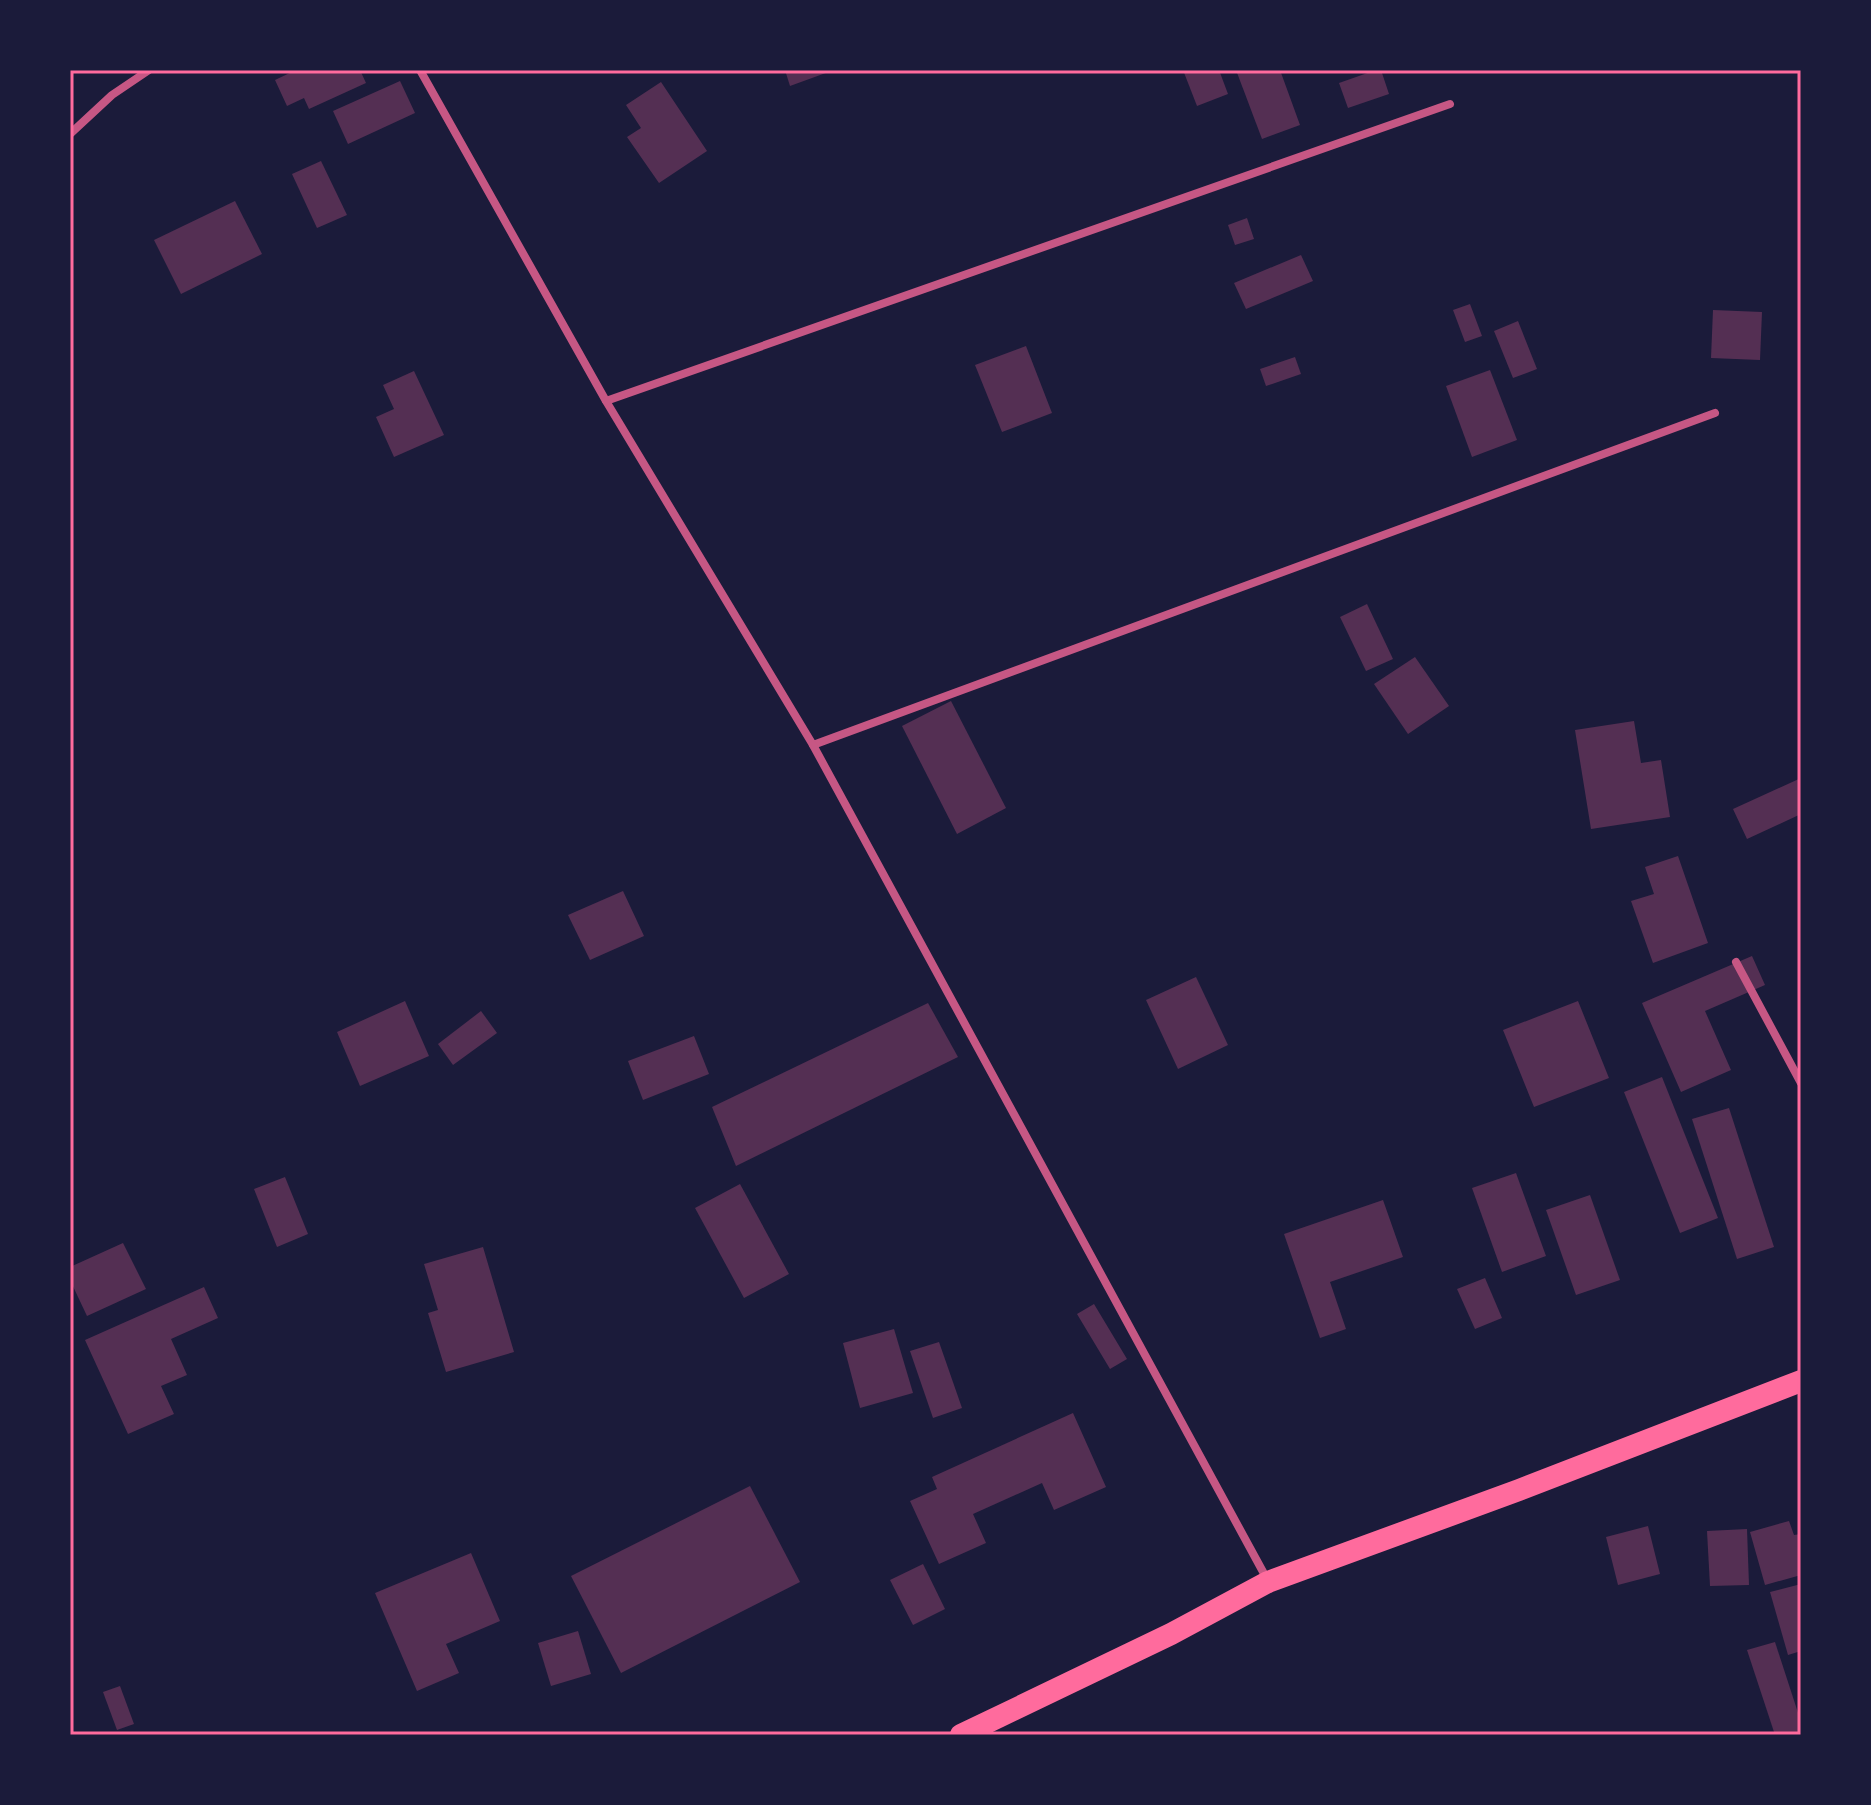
<svg xmlns="http://www.w3.org/2000/svg" width="1871" height="1805" viewBox="0 0 1871 1805" font-family="'PT Serif',serif">
  <rect width="100%" height="100%" fill="#1b1b3a"/>
  <g fill="#542f53">
    <path d="M 296,70 L 360,70 L 366,83 L 309,109 L 304,98 L 287,106 L 275,80 Z"/>
    <path d="M 785,70 L 834,70 L 790,86 Z"/>
    <path d="M 1183,70 L 1219,70 L 1228,94 L 1197,106 Z"/>
    <path d="M 1236,70 L 1280,70 L 1300,125 L 1262,139 Z"/>
    <path d="M 1376,70 L 1381,70 L 1389,94 L 1348,108 L 1339,83 Z"/>
    <path d="M 400,81 L 415,113 L 348,144 L 333,111 Z"/>
    <path d="M 661,82 L 707,151 L 659,183 L 627,137 L 641,128 L 626,105 Z"/>
    <path d="M 321,161 L 347,215 L 317,228 L 292,174 Z"/>
    <path d="M 235,201 L 262,254 L 181,294 L 154,240 Z"/>
    <path d="M 1247,218 L 1254,239 L 1235,245 L 1228,225 Z"/>
    <path d="M 1301,255 L 1313,281 L 1246,309 L 1234,283 Z"/>
    <path d="M 1470,304 L 1482,336 L 1465,342 L 1453,310 Z"/>
    <path d="M 1713,310 L 1762,312 L 1760,360 L 1711,358 Z"/>
    <path d="M 1518,321 L 1537,369 L 1513,378 L 1494,331 Z"/>
    <path d="M 1026,346 L 1052,413 L 1002,432 L 975,365 Z"/>
    <path d="M 1295,357 L 1301,374 L 1266,386 L 1260,369 Z"/>
    <path d="M 1490,370 L 1517,440 L 1472,457 L 1446,386 Z"/>
    <path d="M 414,371 L 444,435 L 394,457 L 376,417 L 394,409 L 383,385 Z"/>
    <path d="M 1367,604 L 1393,659 L 1366,671 L 1340,617 Z"/>
    <path d="M 1415,657 L 1449,706 L 1408,734 L 1374,684 Z"/>
    <path d="M 951,701 L 1006,808 L 957,834 L 902,726 Z"/>
    <path d="M 1634,721 L 1641,763 L 1661,760 L 1670,817 L 1591,829 L 1575,730 Z"/>
    <path d="M 1801,778 L 1801,814 L 1747,839 L 1733,809 Z"/>
    <path d="M 1678,856 L 1708,943 L 1653,963 L 1631,901 L 1654,894 L 1645,867 Z"/>
    <path d="M 623,891 L 644,936 L 590,960 L 568,915 Z"/>
    <path d="M 1752,956 L 1765,985 L 1705,1011 L 1731,1070 L 1681,1092 L 1642,1003 Z"/>
    <path d="M 1196,977 L 1228,1045 L 1178,1069 L 1146,1000 Z"/>
    <path d="M 405,1001 L 429,1056 L 360,1086 L 337,1032 Z"/>
    <path d="M 1578,1001 L 1609,1078 L 1534,1107 L 1503,1030 Z"/>
    <path d="M 928,1003 L 958,1057 L 736,1166 L 712,1107 Z"/>
    <path d="M 481,1011 L 497,1033 L 453,1065 L 438,1044 Z"/>
    <path d="M 694,1036 L 709,1074 L 643,1100 L 628,1061 Z"/>
    <path d="M 1662,1077 L 1718,1218 L 1680,1233 L 1624,1092 Z"/>
    <path d="M 1729,1108 L 1774,1247 L 1737,1259 L 1692,1119 Z"/>
    <path d="M 1516,1173 L 1546,1256 L 1502,1272 L 1472,1188 Z"/>
    <path d="M 285,1177 L 308,1234 L 277,1247 L 254,1189 Z"/>
    <path d="M 740,1184 L 789,1274 L 744,1298 L 695,1208 Z"/>
    <path d="M 1590,1195 L 1620,1280 L 1576,1295 L 1546,1210 Z"/>
    <path d="M 1383,1200 L 1403,1257 L 1330,1282 L 1346,1329 L 1320,1338 L 1284,1234 Z"/>
    <path d="M 123,1243 L 146,1289 L 87,1316 L 70,1280 L 70,1267 Z"/>
    <path d="M 483,1247 L 514,1352 L 446,1372 L 428,1313 L 438,1310 L 424,1264 Z"/>
    <path d="M 1485,1278 L 1502,1318 L 1475,1329 L 1457,1289 Z"/>
    <path d="M 204,1287 L 218,1318 L 171,1339 L 187,1375 L 161,1386 L 174,1414 L 128,1434 L 85,1340 Z"/>
    <path d="M 1094,1304 L 1127,1359 L 1110,1369 L 1077,1314 Z"/>
    <path d="M 894,1329 L 913,1393 L 860,1408 L 843,1343 Z"/>
    <path d="M 939,1342 L 962,1408 L 933,1418 L 910,1351 Z"/>
    <path d="M 1073,1413 L 1106,1487 L 1054,1510 L 1042,1483 L 973,1514 L 986,1543 L 939,1564 L 910,1501 L 937,1489 L 932,1477 Z"/>
    <path d="M 750,1486 L 800,1582 L 621,1673 L 571,1576 Z"/>
    <path d="M 1789,1521 L 1794,1535 L 1801,1534 L 1801,1575 L 1765,1585 L 1750,1532 Z"/>
    <path d="M 1648,1526 L 1660,1574 L 1618,1585 L 1606,1537 Z"/>
    <path d="M 1747,1529 L 1749,1585 L 1710,1586 L 1707,1531 Z"/>
    <path d="M 471,1553 L 500,1621 L 446,1644 L 459,1673 L 417,1691 L 375,1593 Z"/>
    <path d="M 923,1564 L 945,1609 L 913,1625 L 890,1580 Z"/>
    <path d="M 1801,1584 L 1801,1651 L 1788,1655 L 1770,1592 Z"/>
    <path d="M 578,1631 L 591,1674 L 551,1686 L 538,1643 Z"/>
    <path d="M 1775,1642 L 1801,1722 L 1801,1735 L 1775,1735 L 1747,1650 Z"/>
    <path d="M 120,1686 L 134,1724 L 117,1730 L 103,1692 Z"/>
  </g>
  <g fill="none" stroke-linecap="round" stroke-linejoin="round">
    <g stroke="#c65784" stroke-width="8">
      <path d="M 420,70 L 606,401 L 813,745 L 1715,413"/>
      <path d="M 70,134 L 112,95 L 149,70"/>
      <path d="M 606,401 L 1450,104"/>
      <path d="M 813,745 L 1268,1581"/>
      <path d="M 1736,962 L 1801,1083"/>
    </g>
    <path stroke="#ff6b9d" stroke-width="22" d="M 961,1735 L 1171,1634 L 1268,1582 L 1519,1490 L 1801,1381"/>
  </g>
  <rect width="1871" height="1805" fill="none" stroke="#1b1b3a" stroke-width="144"/>
  <rect x="72" y="72" width="1727" height="1661" fill="none" stroke="#ff6b9d" stroke-width="3"/>
</svg>
